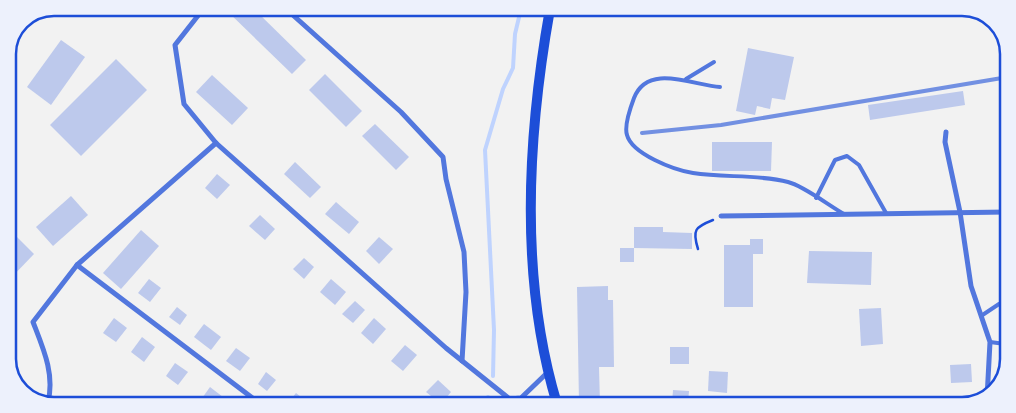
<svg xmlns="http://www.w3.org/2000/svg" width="1016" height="413" viewBox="0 0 1016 413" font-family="'Nunito Sans',sans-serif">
  <rect width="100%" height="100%" fill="#f2f2f2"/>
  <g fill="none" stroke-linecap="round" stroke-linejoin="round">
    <g stroke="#bfd3fe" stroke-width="4">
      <path d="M 493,376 L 494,330 L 485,150 L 503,89 L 513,68 L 515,34 L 521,9"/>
      <path d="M 488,404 L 488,397"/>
    </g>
  </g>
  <g fill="#bdc9ec">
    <path d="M 227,8 L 253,8 L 306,60 L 292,74 L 226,10 Z"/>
    <path d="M 61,40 L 85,57 L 51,105 L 27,87 Z"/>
    <path d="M 748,48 L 794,57 L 785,100 L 772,98 L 770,109 L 757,106 L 755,115 L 736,111 Z"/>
    <path d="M 116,59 L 147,90 L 81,156 L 50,125 Z"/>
    <path d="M 325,74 L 362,111 L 346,127 L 309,90 Z"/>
    <path d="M 212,75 L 248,108 L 232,125 L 196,92 Z"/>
    <path d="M 963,91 L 965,105 L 870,120 L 868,105 Z"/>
    <path d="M 375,124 L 409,157 L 396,170 L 362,136 Z"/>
    <path d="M 712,142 L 772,142 L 771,171 L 712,171 Z"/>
    <path d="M 295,162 L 321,187 L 310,198 L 284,174 Z"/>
    <path d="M 217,174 L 230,185 L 217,199 L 205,188 Z"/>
    <path d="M 71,196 L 88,215 L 53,246 L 36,227 Z"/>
    <path d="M 336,202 L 359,222 L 349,234 L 325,214 Z"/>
    <path d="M 260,215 L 275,229 L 265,240 L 249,226 Z"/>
    <path d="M 634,227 L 663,227 L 663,232 L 692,233 L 692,249 L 634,248 Z"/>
    <path d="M 141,230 L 159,246 L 121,289 L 103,273 Z"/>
    <path d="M 1002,235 L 1006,235 L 1006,243 L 1003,243 Z"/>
    <path d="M 16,236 L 34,254 L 8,281 L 8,244 Z"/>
    <path d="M 379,237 L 393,249 L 379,264 L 366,251 Z"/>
    <path d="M 750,239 L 763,239 L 763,254 L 753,254 L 753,307 L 724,307 L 724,245 L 750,245 Z"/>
    <rect x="620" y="248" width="14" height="14"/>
    <path d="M 1001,250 L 1006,251 L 1006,297 L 1001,297 Z"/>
    <path d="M 809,251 L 872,252 L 871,285 L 807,283 Z"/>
    <path d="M 304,258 L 314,267 L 304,279 L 293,269 Z"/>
    <path d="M 149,279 L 161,288 L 150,302 L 138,293 Z"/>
    <path d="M 331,279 L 346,292 L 335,305 L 320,292 Z"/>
    <path d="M 608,286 L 608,300 L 613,300 L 614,367 L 599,367 L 600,404 L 579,404 L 577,287 Z"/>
    <path d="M 355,301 L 365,310 L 353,323 L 342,314 Z"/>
    <path d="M 1003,305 L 1006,305 L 1005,334 L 1003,334 Z"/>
    <path d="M 177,307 L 187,315 L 180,325 L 169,317 Z"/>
    <path d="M 881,308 L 883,344 L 861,346 L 859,309 Z"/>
    <path d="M 114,318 L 127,328 L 116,342 L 103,333 Z"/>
    <path d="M 374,318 L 386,329 L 373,344 L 361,333 Z"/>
    <path d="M 204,324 L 221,337 L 211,350 L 194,337 Z"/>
    <path d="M 142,337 L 155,347 L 144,362 L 131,352 Z"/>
    <path d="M 405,345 L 417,355 L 403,371 L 391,361 Z"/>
    <rect x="670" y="347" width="19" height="17"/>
    <path d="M 236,348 L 250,358 L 240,371 L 226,361 Z"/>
    <path d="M 175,363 L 188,372 L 178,385 L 166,376 Z"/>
    <path d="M 971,364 L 972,382 L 951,383 L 950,365 Z"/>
    <path d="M 709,371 L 728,372 L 727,393 L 708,391 Z"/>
    <path d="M 266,372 L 276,380 L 267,391 L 258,384 Z"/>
    <path d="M 438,380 L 451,392 L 441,404 L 426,392 Z"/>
    <path d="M 210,387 L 223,397 L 218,403 L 202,403 L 200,401 Z"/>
    <path d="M 673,390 L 689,391 L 688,404 L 672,404 Z"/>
    <path d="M 296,393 L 306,401 L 304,403 L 288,403 Z"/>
  </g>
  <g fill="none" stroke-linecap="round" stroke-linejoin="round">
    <path stroke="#1d4ed8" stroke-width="2.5" d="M 698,249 C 692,230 695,227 713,220"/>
    <g stroke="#5277de" stroke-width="4">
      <path d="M 686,79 L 714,62"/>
      <path d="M 720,87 C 695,86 648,62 634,98 C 631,106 624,126 627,135 C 632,154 674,170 693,173 C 724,178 757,174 788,182 C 804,186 828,205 844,214"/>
      <path d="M 816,198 L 835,160 L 847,156 L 859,165 L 886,213"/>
      <path d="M 981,316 L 999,304 L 1006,302"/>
      <path d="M 990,342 L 1005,344"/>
    </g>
    <g stroke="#5277de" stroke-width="5">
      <path d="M 204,8 L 175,45 L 184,104 L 216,143 L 446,348 L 516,404"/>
      <path d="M 285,8 L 401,112 L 443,157 L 446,179 L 464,252 L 466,292 L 462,361"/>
      <path d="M 946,132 L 945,142 L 960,212 L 971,286 L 990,342 L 987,398"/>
      <path d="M 721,216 L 1007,212"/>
      <path d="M 77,265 L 259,403"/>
      <path d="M 510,399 L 521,398 L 548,372"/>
      <path d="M 48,402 C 55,374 43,348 33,322 L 77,265 L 216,143"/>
    </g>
    <path stroke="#1d4ed8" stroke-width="10" d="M 550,9 C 527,138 519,278 557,404"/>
    <path stroke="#7290e2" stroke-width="4" d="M 642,133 L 721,125 L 1008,77"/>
  </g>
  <path d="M0 0H1016V413H0ZM54 16H962A38 38 0 0 1 1000 54V359A38 38 0 0 1 962 397H54A38 38 0 0 1 16 359V54A38 38 0 0 1 54 16Z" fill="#edf1fc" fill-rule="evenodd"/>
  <path fill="none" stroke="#1d4ed8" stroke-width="2.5" d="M54 16H962A38 38 0 0 1 1000 54V359A38 38 0 0 1 962 397H54A38 38 0 0 1 16 359V54A38 38 0 0 1 54 16Z"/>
</svg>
